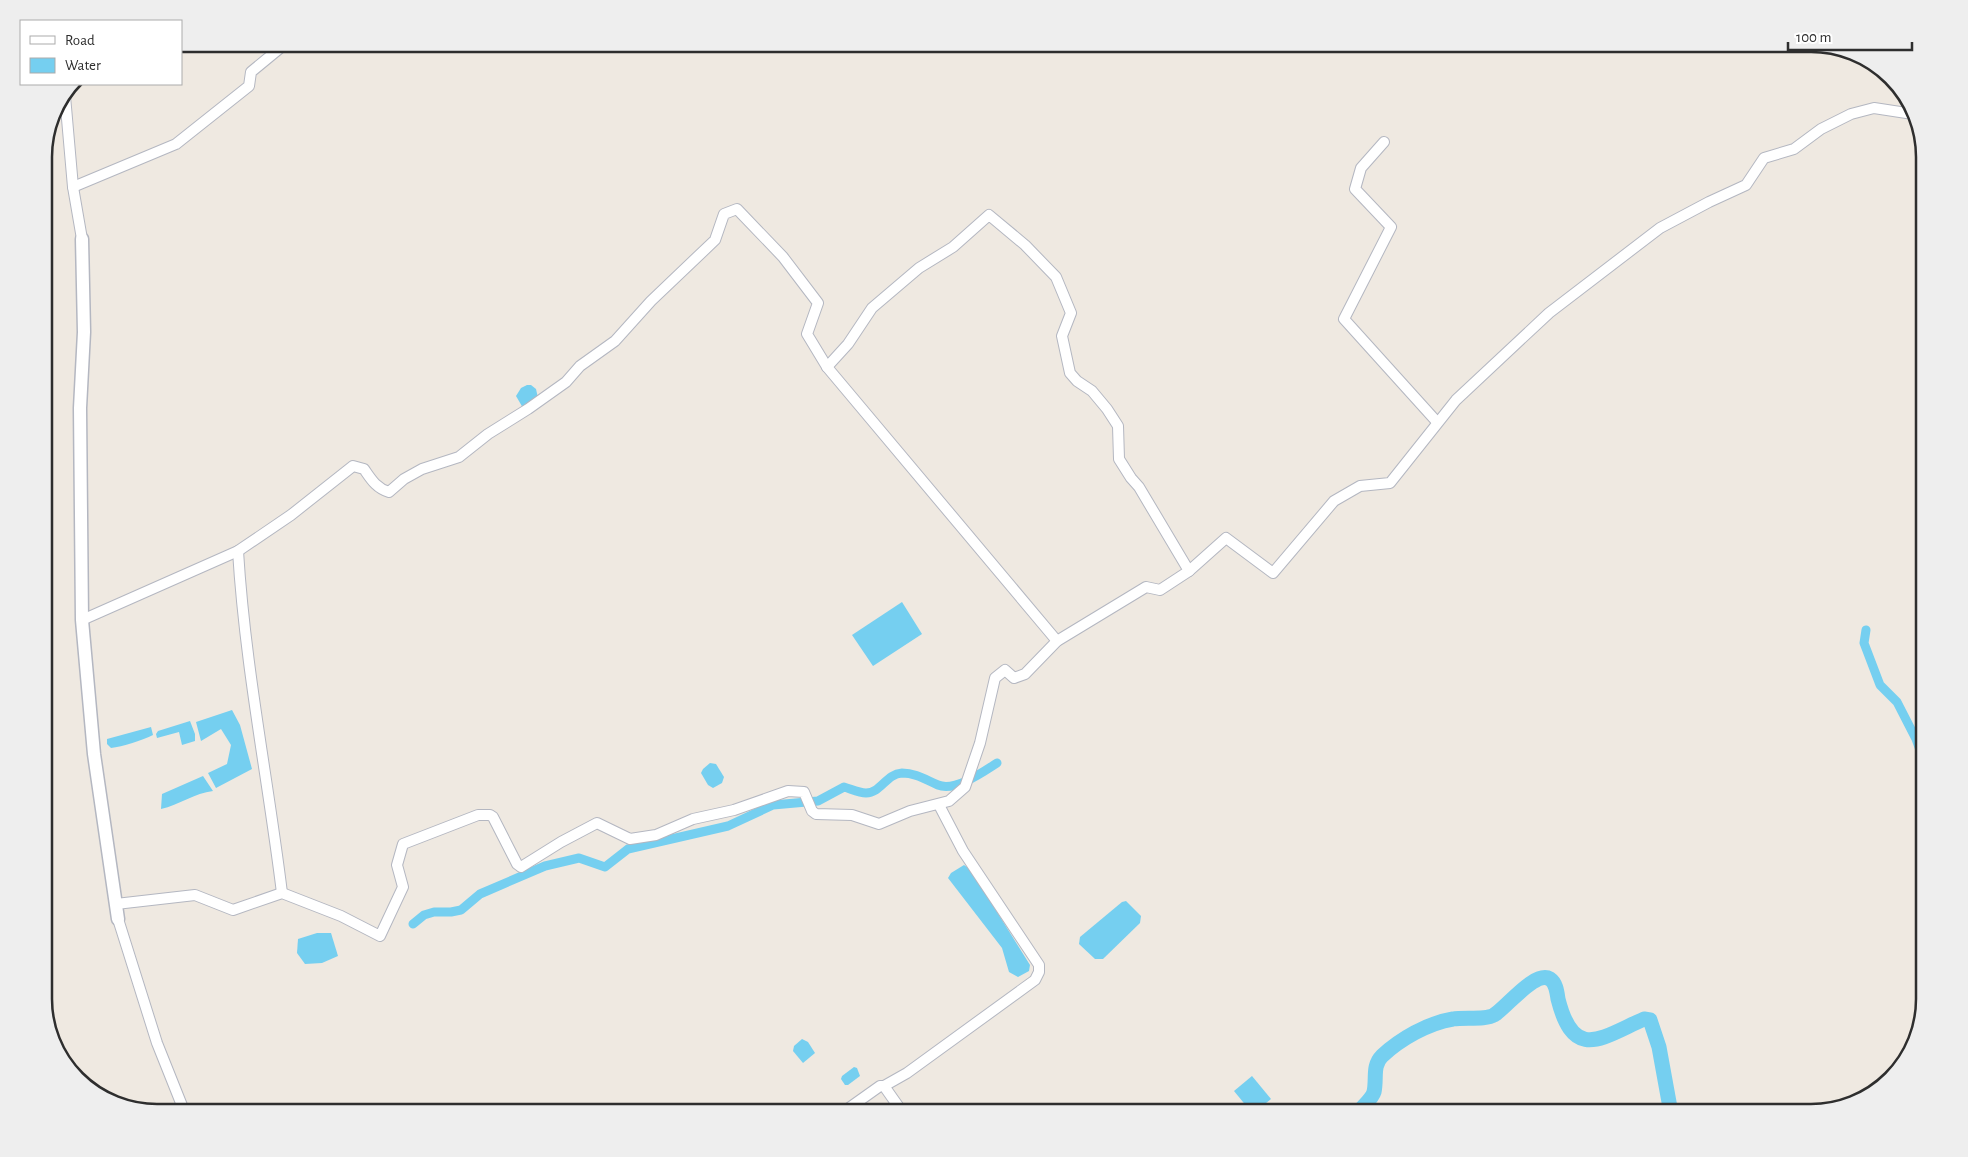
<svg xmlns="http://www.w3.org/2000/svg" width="1968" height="1157" viewBox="0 0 1968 1157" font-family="'Alegreya Sans',sans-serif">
  <rect width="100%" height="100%" fill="#efe9e1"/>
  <g fill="#75cff0">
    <path d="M 527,385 L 531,385 L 536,389 L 538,398 L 523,408 L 516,396 L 521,388 Z"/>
    <path d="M 902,602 L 922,634 L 873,666 L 852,635 Z"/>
    <path d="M 232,710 L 240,725 L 252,769 L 216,788 L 208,773 L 227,764 L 231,745 L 221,729 L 201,741 L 196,722 Z"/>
    <path d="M 190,721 L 195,734 L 195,741 L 182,745 L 179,732 L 157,738 L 156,734 L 158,731 Z"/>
    <path d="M 151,727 L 153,735 C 143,740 122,747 111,748 L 107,744 L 107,739 Z"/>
    <path d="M 710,763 L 716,764 L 724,777 L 722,783 L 713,788 L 708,785 L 701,773 L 703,769 Z"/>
    <path d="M 203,776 L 213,791 C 195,793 179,805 161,809 L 162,794 Z"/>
    <path d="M 964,865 L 971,870 L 1030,965 L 1029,971 L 1018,977 L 1009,972 L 1002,948 L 948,878 L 951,873 Z"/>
    <path d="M 1126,901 L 1141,916 L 1140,923 L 1103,959 L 1095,959 L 1079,944 L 1080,937 L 1122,902 Z"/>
    <path d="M 317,933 L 331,933 L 338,956 L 322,963 L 305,964 L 297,953 L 298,939 Z"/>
    <path d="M 44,971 L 62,1060 L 59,1057 L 44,1006 Z"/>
    <path d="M 802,1039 L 808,1042 L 815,1053 L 803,1063 L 793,1051 L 794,1046 Z"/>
    <path d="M 854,1067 L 857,1068 L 860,1076 L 848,1085 L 845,1085 L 841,1079 L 842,1076 Z"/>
    <path d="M 1252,1076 L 1271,1099 L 1254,1113 L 1252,1113 L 1234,1091 Z"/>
  </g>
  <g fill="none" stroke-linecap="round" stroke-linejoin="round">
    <g stroke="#75cff0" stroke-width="9">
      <path d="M 1866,630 L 1864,643 L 1880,685 L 1897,702 L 1916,739 L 1924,761"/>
      <path d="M 413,924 L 424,915 L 434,912 L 451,912 L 461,910 L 480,894 L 545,866 L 579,858 L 605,867 L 628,849 L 728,826 L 773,805 L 818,801 L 844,787 C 851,789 859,793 866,793 C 881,793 886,774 902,773 C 916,773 926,780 938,785 C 955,792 983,772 997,763"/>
    </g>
    <g stroke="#75cff0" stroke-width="15">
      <path d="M 1216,1113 L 1223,1112 L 1233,1113"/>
      <path d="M 1358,1113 C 1362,1107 1372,1099 1374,1092 C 1377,1079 1372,1066 1382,1056 C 1400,1039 1428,1023 1453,1019 C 1463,1017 1486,1020 1494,1015 C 1506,1008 1535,970 1550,979 C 1556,983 1557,992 1558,999 C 1574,1062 1601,1038 1644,1019 L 1650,1020 L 1659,1047 L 1671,1113"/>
    </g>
    <defs>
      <g id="minor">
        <path d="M 65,96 L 73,187 L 82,239"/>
        <path d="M 1384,142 L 1361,168 L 1355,189 L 1391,227 L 1344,319 L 1437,422"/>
        <path d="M 73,187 L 176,144 L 249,86 L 251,72 L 285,44"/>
        <path d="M 238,551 C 245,666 268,779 282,893"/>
        <path d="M 1189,571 L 1226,538 L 1273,573 L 1334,501 L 1360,486 L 1390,483 L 1456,400 L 1549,313 L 1660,228 L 1709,202 L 1746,185 L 1764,158 L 1794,149 L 1821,129 L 1851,114 L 1874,108 L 1913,114"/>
        <path d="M 82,620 L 238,551 L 291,515 L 353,466 L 364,469 C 371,479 376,488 389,492 L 404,479 L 422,469 L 459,457 L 488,434 L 528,409 L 566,382 L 580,366 L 615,341 L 651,301 L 715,240 L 724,214 L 737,209 L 783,257 L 818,303 L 807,334 L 827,367 L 1057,641"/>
        <path d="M 116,904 L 195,895 L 233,910 L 282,893 L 341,916 L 380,936 L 403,887 L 397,865 L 403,844 L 478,815 L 490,815 L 493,817 L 517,864 L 521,867 L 561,842 L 597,823 L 630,839 L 656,835 L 693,819 L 734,810 L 788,791 L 804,792 L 812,811 L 816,814 L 852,815 L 879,824 L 910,811 L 949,801 L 965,787 L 980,743 L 995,678 L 1005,670 L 1014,678 L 1025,674 L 1057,641 L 1146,587 L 1160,590 L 1189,571 L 1139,487 L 1131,478 L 1119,459 L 1118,426 L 1107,409 L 1092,391 L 1077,381 L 1070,373 L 1062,336 L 1071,313 L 1056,277 L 1025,245 L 989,215 L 953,247 L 919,268 L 872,308 L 848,344 L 827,367"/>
        <path d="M 118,919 L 157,1043 L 185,1113"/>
        <path d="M 884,1086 L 907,1073 L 1035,980 L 1039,972 L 1039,965 L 963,851 L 939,805"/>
        <path d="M 842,1113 L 880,1086 L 884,1086 L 903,1113"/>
      </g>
      <path id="tertiary" d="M 82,239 L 84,332 L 80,408 L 82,620 L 94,754 L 118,919"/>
    </defs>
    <use href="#minor" stroke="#b4b7c1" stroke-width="12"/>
    <use href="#tertiary" stroke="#b4b7c1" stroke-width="15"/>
    <use href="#minor" stroke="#fff" stroke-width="10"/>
    <use href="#tertiary" stroke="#fff" stroke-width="12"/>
  </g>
  <path d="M0 0H1968V1157H0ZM157 52H1811A105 105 0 0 1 1916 157V999A105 105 0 0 1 1811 1104H157A105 105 0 0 1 52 999V157A105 105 0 0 1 157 52Z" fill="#eee" fill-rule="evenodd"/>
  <path fill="none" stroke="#2e2e2e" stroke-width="2.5" d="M157 52H1811A105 105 0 0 1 1916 157V999A105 105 0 0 1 1811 1104H157A105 105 0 0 1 52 999V157A105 105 0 0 1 157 52Z"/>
  <rect x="20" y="20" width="162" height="65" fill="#ffffff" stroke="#ababab"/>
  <rect x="30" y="36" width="25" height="8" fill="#ffffff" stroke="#ababab"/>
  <text x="65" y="45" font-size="15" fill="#2e2e2e">Road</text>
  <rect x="30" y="58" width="25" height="15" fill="#75cff0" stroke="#ababab"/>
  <text x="65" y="70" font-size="15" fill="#2e2e2e">Water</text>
  <path d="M1788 42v8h124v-8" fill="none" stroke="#2e2e2e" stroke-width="2.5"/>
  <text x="1796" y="42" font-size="15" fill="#2e2e2e" stroke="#ffffff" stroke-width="4" paint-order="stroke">100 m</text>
</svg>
